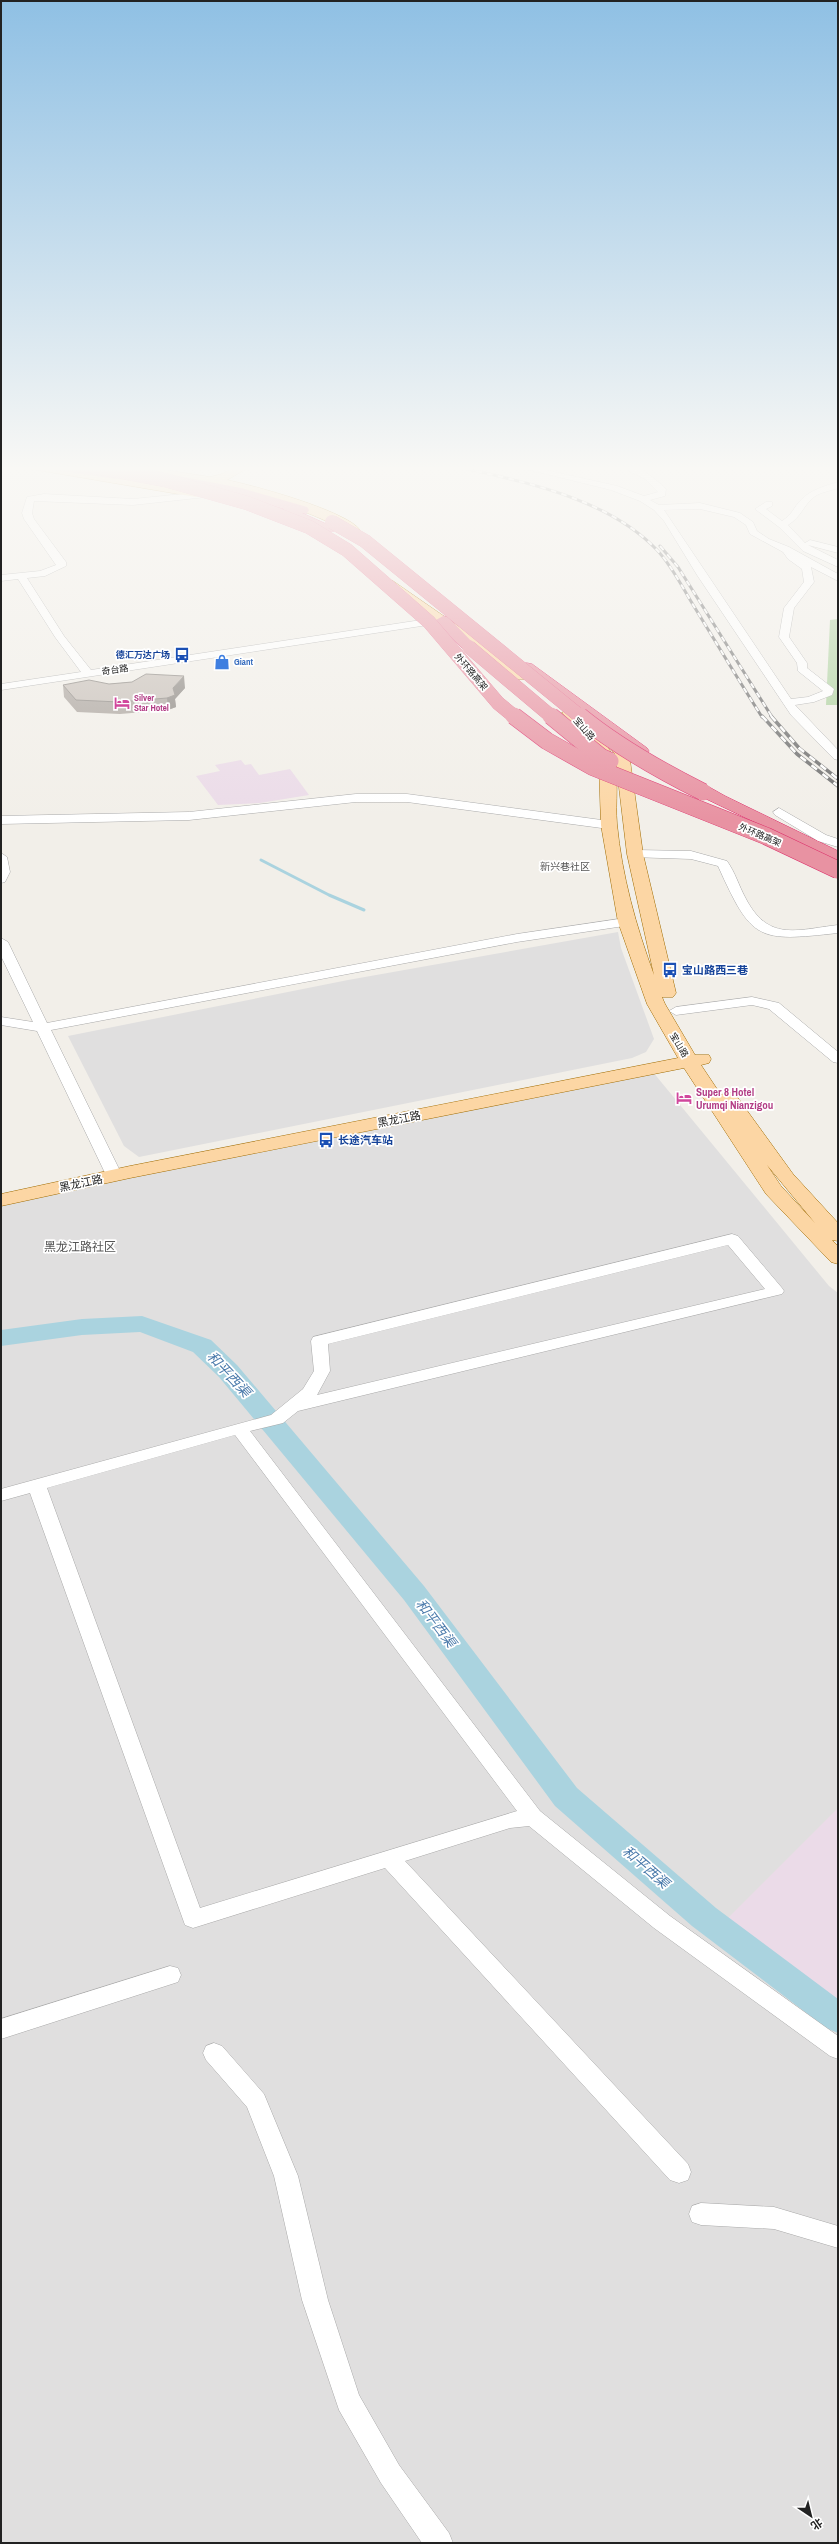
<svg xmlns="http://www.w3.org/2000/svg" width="839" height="2544" viewBox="0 0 839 2544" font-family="'Archivo Narrow','Noto Sans SC',sans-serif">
  <rect width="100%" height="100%" fill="#f2efe9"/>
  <g fill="#e0dfdf">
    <path d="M 618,932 L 621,948 L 654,1039 L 646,1052 L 632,1058 L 139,1157 L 124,1146 L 68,1036 L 348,980 Z"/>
    <path d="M 648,1066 L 829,1286 L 838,1293 L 838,2543 L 1,2543 L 1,1197 Z"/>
  </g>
  <g fill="#ebdbe8">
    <path d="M 241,760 L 245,765 L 251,764 L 259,775 L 290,769 L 309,795 L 260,803 L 218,805 L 196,776 L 220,771 L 215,765 Z"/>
    <path d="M 838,1808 L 838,2008 L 723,1923 Z"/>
  </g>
  <path fill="#add19e" d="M 838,619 L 838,705 L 826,705 L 830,620 Z"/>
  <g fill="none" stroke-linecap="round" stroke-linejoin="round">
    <path stroke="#aad3df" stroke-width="3" d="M 261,860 L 329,895 L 364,910"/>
    <path fill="#aad3df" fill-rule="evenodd" d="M 142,1316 L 211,1340 L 237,1365 L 424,1586 L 577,1788 L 716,1908 L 838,1999 L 838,2033 L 826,2028 L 692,1926 L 555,1806 L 404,1600 L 219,1377 L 193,1352 L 140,1332 L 82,1335 L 1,1346 L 1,1330 L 82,1319 Z"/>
    <defs>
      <g id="minor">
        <path d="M 514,466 L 528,466 L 617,486 L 644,496 L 658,492 L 645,479 L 619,466 C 637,463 653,477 666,489 L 665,496 L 650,500 L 659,505 L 700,503 L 740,513 L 753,522 L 757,531 L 769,539 L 789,547 L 838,574 L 838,581 L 811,567 L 814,582 L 794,608 L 789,637 L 807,663 L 807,668 L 834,689 L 832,695 L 814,702 L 795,705 L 838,750 L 838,760 L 834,759 L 791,715 L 697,575 L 664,521 L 654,510 L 640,501 L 611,490 ZM 700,509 L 734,517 L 746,525 L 750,534 L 783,552 L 788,559 L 802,569 L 804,582 L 784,608 L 779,637 L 797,663 L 798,671 L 823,691 L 808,697 L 791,699 L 664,510 Z"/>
        <path d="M 838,482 L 838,488 C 831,491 820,492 814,497 C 802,507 802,516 788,525 L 805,543 L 810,540 L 838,547 L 838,553 L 808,545 L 838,560 L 838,567 L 803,551 L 779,527 L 755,509 L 766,502 L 772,502 L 772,506 L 766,509 L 782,521 C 793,514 793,508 801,500 C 810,490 825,486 838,482 Z"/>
        <path d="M 203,492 L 206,493 L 206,497 L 133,505 L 34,501 L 32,513 L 34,519 L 66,562 L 66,566 L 45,576 L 27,578 L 64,636 L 91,670 L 441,617 L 446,620 L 441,623 L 1,690 L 1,684 L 81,672 L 55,637 L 18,579 L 1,581 L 1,575 L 40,571 L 56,565 L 24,519 L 22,513 L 27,497 L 44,494 L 133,499 Z"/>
        <path d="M 356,794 L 407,794 L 609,821 L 615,825 L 609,829 L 407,802 L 356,802 L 189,820 L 1,824 L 1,816 L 189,812 Z"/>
        <path d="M 779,808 L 826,835 L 838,839 L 838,847 L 818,841 L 775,815 L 773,812 Z"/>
        <path d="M 635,850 L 691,851 L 727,861 C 735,872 739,886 745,897 C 768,942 795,930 838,925 L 838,933 C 757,942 752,941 718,866 L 691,859 L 631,857 L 629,854 L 631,851 Z"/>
        <path d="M 1,853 L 7,857 L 10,872 L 5,882 L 1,883 Z"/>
        <path d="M 626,918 L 632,922 L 631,925 L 517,942 L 51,1030 L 122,1175 L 114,1180 L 106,1175 L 37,1031 L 1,1025 L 1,1017 L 33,1022 L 1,956 L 1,938 L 8,942 L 47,1023 L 517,934 Z"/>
        <path d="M 752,997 L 779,1003 L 838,1052 L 838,1063 L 833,1062 L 769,1009 L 752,1005 L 676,1015 L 669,1011 L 676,1007 Z"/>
        <path d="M 732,1234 L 738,1236 L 782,1288 L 784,1291 L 782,1294 L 298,1411 L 283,1423 L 250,1431 L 540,1811 L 670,1916 L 838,2036 L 838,2059 L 830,2056 L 654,1928 L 529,1826 L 510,1828 L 405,1861 L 688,2164 L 691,2172 L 688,2180 L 679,2183 L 670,2180 L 385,1868 L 193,1928 L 185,1925 L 30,1493 L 1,1501 L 1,1489 L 271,1415 L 303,1389 L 314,1371 L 311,1341 L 313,1337 ZM 728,1245 L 765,1289 L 317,1395 L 330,1371 L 328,1344 ZM 235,1435 L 517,1811 L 200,1908 L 47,1488 Z"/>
        <path d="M 170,1966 L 178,1968 L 181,1975 L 178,1982 L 1,2039 L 1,2019 Z"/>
        <path d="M 214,2043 L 222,2046 L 264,2094 L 298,2176 L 328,2300 L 359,2395 L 399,2465 L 449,2533 L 453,2543 L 422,2543 L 381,2483 L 339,2410 L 302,2300 L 274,2176 L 247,2107 L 206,2060 L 203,2053 L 206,2046 Z"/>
        <path d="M 701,2203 L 774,2207 L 838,2226 L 838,2248 L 774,2229 L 701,2225 L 692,2222 L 689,2214 L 692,2206 Z"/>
      </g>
      <g id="major">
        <path d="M 25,466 L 49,466 L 196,489 L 202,493 L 196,497 L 31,469 Z"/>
        <path d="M 237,466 L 251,466 L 227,480 C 252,485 347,511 360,530 L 358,533 L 350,533 C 288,499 222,486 153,474 L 147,471 L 153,468 L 210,477 L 222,474 Z"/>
        <path d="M 393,581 L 526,673 L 528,676 L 526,679 L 516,679 L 388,588 L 387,585 L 388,582 Z"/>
        <path d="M 569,709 C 582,712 607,742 612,755 C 620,775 615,803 617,824 C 622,876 636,926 654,975 L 627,854 L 615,754 L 599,735 L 601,732 L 611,732 L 629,753 L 643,854 L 676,993 L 673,997 L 662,997 L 665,1004 L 695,1055 L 709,1055 L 711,1059 L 709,1063 L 701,1065 L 721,1095 L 728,1092 L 735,1094 L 793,1174 L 838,1223 L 838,1241 L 832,1240 L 838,1246 L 838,1264 L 831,1262 L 766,1194 L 684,1068 L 130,1178 L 1,1206 L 1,1194 L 130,1166 L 678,1058 L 647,1004 L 618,922 L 601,825 L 599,766 L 597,754 L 575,725 L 562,713 ZM 767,1165 L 815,1223 L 781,1186 Z"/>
      </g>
      <g id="highway">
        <path d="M 48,466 C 59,464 116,466 122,475 L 116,479 L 54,470 Z"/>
        <path d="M 168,474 L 241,488 L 307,507 L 309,510 L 307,513 L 302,513 L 335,528 L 334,531 L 324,531 L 282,515 L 280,512 L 284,509 L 239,495 L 164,481 L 162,478 L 164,475 Z"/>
        <path d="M 443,616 L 448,617 L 474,644 L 476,647 L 474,650 L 464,650 L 438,623 L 436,620 Z"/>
        <path d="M 527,663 L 532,664 L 647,748 L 649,751 L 647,754 L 635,754 L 522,670 L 520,667 L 522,664 Z"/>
        <path d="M 686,774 L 725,796 L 838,851 L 838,862 L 700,796 L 678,779 Z"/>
      </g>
    </defs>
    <use href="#minor" stroke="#a9a9a9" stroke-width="1"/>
    <use href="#major" stroke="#a06b00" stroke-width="1"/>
    <use href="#highway" stroke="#dc2a67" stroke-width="1"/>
    <use href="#minor" fill="#fff" fill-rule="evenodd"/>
    <use href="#major" fill="#fcd6a4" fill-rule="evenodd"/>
    <use href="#highway" fill="#e892a2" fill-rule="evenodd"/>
    <defs>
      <g id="rail-far1">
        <path d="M 455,466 C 523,482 606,497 657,550 C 673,567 683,589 695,608 C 717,644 739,681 762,717"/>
        <path d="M 562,466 L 571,468"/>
        <path d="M 660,546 L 678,567 L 772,717"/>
      </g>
      <g id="rail">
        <path d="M 762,716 L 797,754 L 838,786"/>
        <path d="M 771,716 L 799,748 L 838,779"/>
      </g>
    </defs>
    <use href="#rail-far1" stroke="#707070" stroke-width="3"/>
    <use href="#rail" stroke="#707070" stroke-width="3.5"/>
    <use href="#rail-far1" stroke="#fff" stroke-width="2" stroke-dasharray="5.5" stroke-linecap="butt"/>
    <use href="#rail" stroke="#fff" stroke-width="2.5" stroke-dasharray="7" stroke-linecap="butt"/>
    <defs>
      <g id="highway-bridge-far1">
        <path d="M 91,466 L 165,480 L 247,503 L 309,527 L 347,550 L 429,622 L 498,703 L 515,717"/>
        <path d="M 332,522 L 365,541 L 581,717"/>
        <path d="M 469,647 L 552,717"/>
      </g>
      <g id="highway-bridge">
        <path d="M 514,716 L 547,741 L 593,767 L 766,836 L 838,870"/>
        <path d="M 551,716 L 601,757 L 610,761"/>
        <path d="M 580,716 C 618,747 659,770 703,792"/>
      </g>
    </defs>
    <use href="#highway-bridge-far1" stroke="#dc2a67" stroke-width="14" stroke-linecap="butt"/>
    <use href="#highway-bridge" stroke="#dc2a67" stroke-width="18" stroke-linecap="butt"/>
    <use href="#highway-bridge-far1" stroke="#e892a2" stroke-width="14"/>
    <use href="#highway-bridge" stroke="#e892a2" stroke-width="17"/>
  </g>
  <path fill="#aba49e" d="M 132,682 L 185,688 L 175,699 L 176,707 L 168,710 L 120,714 L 77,712 L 64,697 L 63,685 L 109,684 Z"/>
  <path fill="#8b8681" d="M 184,676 L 185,688 L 175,699 L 176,707 L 168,710 L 167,698 L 173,688 Z"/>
  <path fill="#c7bfb8" stroke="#8b8681" d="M 146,674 L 184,676 L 173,688 L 175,695 L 167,698 L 119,702 L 76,700 L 63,685 L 89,680 L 109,684 L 132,682 Z"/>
  <linearGradient id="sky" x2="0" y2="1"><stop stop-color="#8fc0e4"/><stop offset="0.57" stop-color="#f9f8f5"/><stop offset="1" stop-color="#f9f8f5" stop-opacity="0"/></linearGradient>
  <rect width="839" height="822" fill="url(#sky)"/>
  <defs>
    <symbol id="bus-bare" viewBox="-9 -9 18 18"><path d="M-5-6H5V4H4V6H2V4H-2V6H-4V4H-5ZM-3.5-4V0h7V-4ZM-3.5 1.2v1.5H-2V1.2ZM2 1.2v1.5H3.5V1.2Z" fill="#1a4fb4" stroke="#fff" stroke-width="2.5" paint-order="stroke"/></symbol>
    <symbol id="shop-bare" viewBox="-9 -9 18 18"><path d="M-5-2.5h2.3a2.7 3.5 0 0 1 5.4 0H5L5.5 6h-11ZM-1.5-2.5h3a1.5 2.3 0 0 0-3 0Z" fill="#3f7fe0" stroke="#fff" stroke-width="2.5" paint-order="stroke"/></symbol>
    <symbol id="hotel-bare" viewBox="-9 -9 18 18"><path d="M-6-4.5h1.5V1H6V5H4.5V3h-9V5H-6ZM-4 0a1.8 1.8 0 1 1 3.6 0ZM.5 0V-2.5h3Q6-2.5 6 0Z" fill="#d1479c" stroke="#fff" stroke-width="2.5" paint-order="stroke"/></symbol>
  </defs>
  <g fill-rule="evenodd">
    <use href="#bus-bare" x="171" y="644" width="22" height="22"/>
    <use href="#shop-bare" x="211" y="651" width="22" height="22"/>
    <use href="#hotel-bare" x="111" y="692" width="22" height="22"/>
    <use href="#bus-bare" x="659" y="959" width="22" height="22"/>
    <use href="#hotel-bare" x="673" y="1087" width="22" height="22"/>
    <use href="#bus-bare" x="315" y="1129" width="22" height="22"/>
  </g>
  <g text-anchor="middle" stroke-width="3.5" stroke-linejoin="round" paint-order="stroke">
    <g font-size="9" font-weight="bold" fill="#164399" stroke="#fff" text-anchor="end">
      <text x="170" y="658">德汇万达广场</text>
    </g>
    <g font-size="9" font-weight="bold" fill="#366cbe" stroke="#fff" text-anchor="start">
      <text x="234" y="665">Giant</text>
    </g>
    <g font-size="9" fill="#222" stroke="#fff">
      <text transform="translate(115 670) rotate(-8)" y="3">奇台路</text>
      <text transform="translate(471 672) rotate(49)" y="3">外环路高架</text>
      <text transform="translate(584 729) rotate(49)" y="3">宝山路</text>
      <text transform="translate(760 835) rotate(23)" y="3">外环路高架</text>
      <text transform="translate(679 1045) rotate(59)" y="3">宝山路</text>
    </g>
    <g font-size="9" font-weight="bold" fill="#b23c85" stroke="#fff" text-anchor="start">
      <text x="134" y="701">Silver<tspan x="134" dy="10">Star Hotel</tspan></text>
    </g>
    <g font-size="10" fill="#555" stroke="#fff">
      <text x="565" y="870">新兴巷社区</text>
    </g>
    <g font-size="11" font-weight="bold" fill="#164399" stroke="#fff" text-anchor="start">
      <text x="682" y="974">宝山路西三巷</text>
      <text x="338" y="1144">长途汽车站</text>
    </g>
    <g font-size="11" font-weight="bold" fill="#b23c85" stroke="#fff" text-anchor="start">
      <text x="696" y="1096">Super 8 Hotel<tspan x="696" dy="13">Urumqi Nianzigou</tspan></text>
    </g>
    <g font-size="11" fill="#222" stroke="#fff">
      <text transform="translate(399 1119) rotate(-11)" y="4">黑龙江路</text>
      <text transform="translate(81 1183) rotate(-12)" y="4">黑龙江路</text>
    </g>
    <g font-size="12" fill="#555" stroke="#fff">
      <text x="80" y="1251">黑龙江路社区</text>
    </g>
    <g font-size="14" font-style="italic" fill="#4a7aab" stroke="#fff">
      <text transform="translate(229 1374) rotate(47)" y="5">和平西渠</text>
      <text transform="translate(436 1623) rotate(53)" y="5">和平西渠</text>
      <text transform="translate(646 1867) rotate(41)" y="5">和平西渠</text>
    </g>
  </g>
  <rect width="839" height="2544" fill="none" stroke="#222222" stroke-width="4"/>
  <g transform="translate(811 2516) rotate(145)" stroke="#ffffff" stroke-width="3" paint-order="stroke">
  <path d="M0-3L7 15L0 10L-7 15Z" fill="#222222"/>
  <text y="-6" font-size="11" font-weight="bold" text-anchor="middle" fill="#222222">北</text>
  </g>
</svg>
